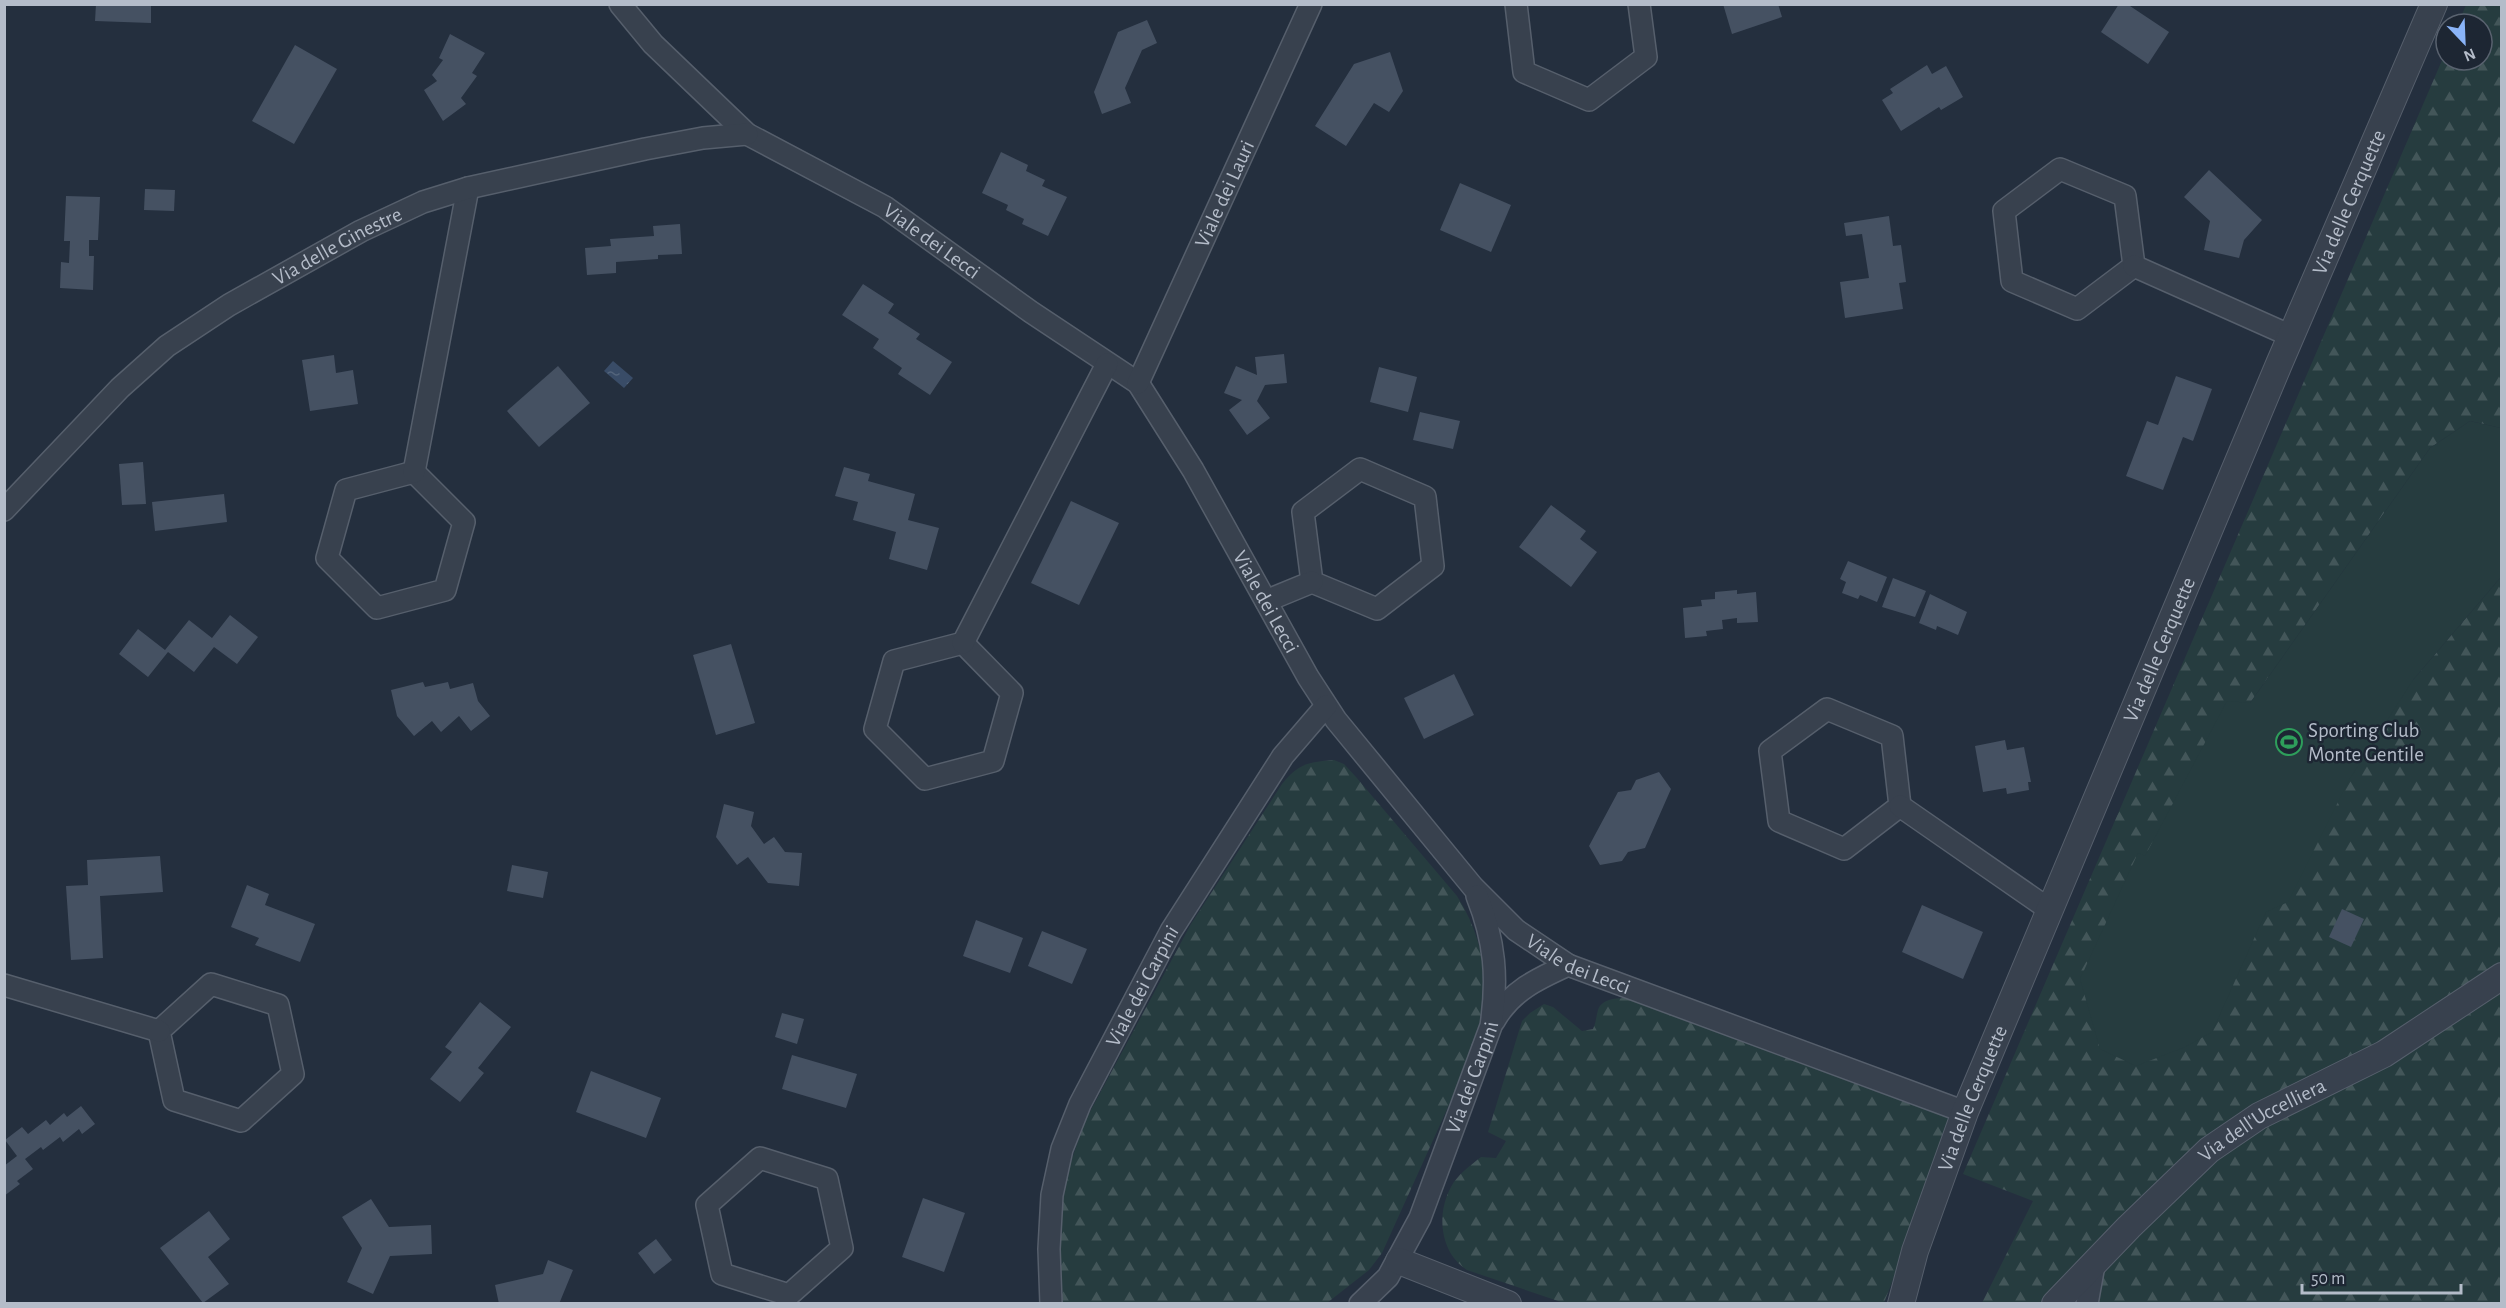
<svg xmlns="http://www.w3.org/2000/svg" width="2506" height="1308" viewBox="0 0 2506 1308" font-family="'Alegreya Sans',sans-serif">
  <defs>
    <pattern id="forest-firs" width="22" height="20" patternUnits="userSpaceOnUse" patternTransform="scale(1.5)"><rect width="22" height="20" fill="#263c3f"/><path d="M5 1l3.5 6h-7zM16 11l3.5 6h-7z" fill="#435659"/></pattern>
    <pattern id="water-ripples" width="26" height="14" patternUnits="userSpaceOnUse" patternTransform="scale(1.5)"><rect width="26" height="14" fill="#394c67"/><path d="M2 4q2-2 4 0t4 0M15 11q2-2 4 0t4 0" fill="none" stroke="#53647b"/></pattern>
  </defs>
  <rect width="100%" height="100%" fill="#242f3e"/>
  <g fill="url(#forest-firs)">
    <path d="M 2466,5 L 2501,5 L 2501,428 L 2470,421 L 2430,448 L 2250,703 L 2268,739 L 2413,680 L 2501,577 L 2501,1303 L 1982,1303 L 2033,1201 L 1963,1174 L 2446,51 L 2446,60 L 2482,60 L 2482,24 L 2458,24 Z"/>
    <path d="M 1334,760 L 1344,764 L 1356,777 L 1457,896 C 1490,949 1490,996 1472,1054 L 1382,1253 L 1369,1270 L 1327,1303 L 1059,1304 L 1060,1206 L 1064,1182 L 1085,1121 L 1191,924 L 1282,784 C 1299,763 1309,762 1334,760 Z"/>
    <path d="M 1632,998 L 1955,1117 L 1884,1303 L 1564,1303 L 1467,1270 C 1440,1253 1436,1214 1451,1187 C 1457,1175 1471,1165 1481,1157 L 1496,1158 L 1506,1141 L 1488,1132 L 1522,1021 L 1530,1013 L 1544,1004 L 1553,1007 L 1582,1031 L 1593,1029 C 1596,1023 1596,1017 1598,1010 C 1602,997 1621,998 1632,998 Z"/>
  </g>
  <path fill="#263c3f" d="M 2470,421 L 2501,428 L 2501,577 L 2413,680 L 2349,780 L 2288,902 L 2266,912 L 2212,1032 L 2185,1047 L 2136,1066 L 2100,1049 L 2080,979 L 2138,853 L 2145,856 L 2227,701 L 2250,703 L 2430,448 Z"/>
  <path fill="url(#water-ripples)" d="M 613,361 L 633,378 L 624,388 L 604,371 Z"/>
  <g fill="#455162">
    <path d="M 96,4 L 151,4 L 151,23 L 95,21 Z"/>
    <path d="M 1723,4 L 1778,4 L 1782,17 L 1732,34 Z"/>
    <path d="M 2119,4 L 2127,4 L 2169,32 L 2148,64 L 2101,32 Z"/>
    <path d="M 1147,20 L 1157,43 L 1142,50 L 1125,88 L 1131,103 L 1102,114 L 1094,92 L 1118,32 Z"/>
    <path d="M 450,34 L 485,53 L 472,73 L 477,76 L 461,98 L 466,104 L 443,121 L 424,90 L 437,81 L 432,75 L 443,60 L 439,58 Z"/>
    <path d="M 295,45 L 337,69 L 294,144 L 252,121 Z"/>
    <path d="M 1390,52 L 1403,91 L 1389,112 L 1374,103 L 1346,146 L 1315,126 L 1354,64 Z"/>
    <path d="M 1927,65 L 1932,74 L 1946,66 L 1963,97 L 1941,110 L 1939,107 L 1901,131 L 1882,100 L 1893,93 L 1890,89 Z"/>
    <path d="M 1001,152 L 1028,165 L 1026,171 L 1045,180 L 1042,186 L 1067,197 L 1048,236 L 1022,224 L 1024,219 L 1006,210 L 1008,205 L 982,193 Z"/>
    <path d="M 2209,170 L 2262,220 L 2244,240 L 2239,258 L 2204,250 L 2210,221 L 2184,197 Z"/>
    <path d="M 1460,183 L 1511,205 L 1491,252 L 1440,230 Z"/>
    <path d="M 145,189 L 175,190 L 174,211 L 144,210 Z"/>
    <path d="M 66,196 L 100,197 L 98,240 L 89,240 L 89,256 L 94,256 L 93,290 L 60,288 L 61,262 L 69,263 L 70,241 L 64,241 Z"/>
    <path d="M 1889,216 L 1893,246 L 1901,245 L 1906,282 L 1899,283 L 1903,309 L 1845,318 L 1840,282 L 1869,278 L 1862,234 L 1846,236 L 1844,223 Z"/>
    <path d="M 680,224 L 682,254 L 658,255 L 658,259 L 616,262 L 616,273 L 587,275 L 585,248 L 611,246 L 610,239 L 654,236 L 653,226 Z"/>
    <path d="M 863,284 L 894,304 L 888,313 L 920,334 L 916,339 L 952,362 L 930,395 L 898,374 L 902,368 L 873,348 L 879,339 L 842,315 Z"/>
    <path d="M 1284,354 L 1287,383 L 1265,385 L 1257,401 L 1270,418 L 1247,435 L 1229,410 L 1242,400 L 1224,393 L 1236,366 L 1257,375 L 1255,357 Z"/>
    <path d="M 334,355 L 336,373 L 353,370 L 358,404 L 310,411 L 302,360 Z"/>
    <path d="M 558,366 L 590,403 L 539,447 L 507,411 Z"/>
    <path d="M 1379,367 L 1417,377 L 1408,412 L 1370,402 Z"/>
    <path d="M 2176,376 L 2212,389 L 2193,441 L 2183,437 L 2163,490 L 2126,476 L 2147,421 L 2158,425 Z"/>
    <path d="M 1420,412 L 1460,421 L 1453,449 L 1413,440 Z"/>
    <path d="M 143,462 L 146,504 L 122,505 L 119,464 Z"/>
    <path d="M 844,467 L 870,474 L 868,481 L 915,494 L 908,520 L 939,528 L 927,570 L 889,559 L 896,532 L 853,520 L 858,502 L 835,496 Z"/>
    <path d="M 224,494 L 227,522 L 155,531 L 152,502 Z"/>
    <path d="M 1071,501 L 1119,523 L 1079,605 L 1031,583 Z"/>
    <path d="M 1551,505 L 1586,531 L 1580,539 L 1597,552 L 1571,587 L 1519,547 Z"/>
    <path d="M 1848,561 L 1887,577 L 1877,602 L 1860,595 L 1858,599 L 1842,593 L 1846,582 L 1840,579 Z"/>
    <path d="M 1893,578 L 1926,591 L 1915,617 L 1882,607 Z"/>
    <path d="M 1737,590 L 1737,594 L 1756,592 L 1758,622 L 1737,623 L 1737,618 L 1722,620 L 1723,629 L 1706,631 L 1707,636 L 1685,638 L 1683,608 L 1702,606 L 1701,600 L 1715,599 L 1715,592 Z"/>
    <path d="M 1930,594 L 1967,612 L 1958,635 L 1937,626 L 1936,630 L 1919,623 Z"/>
    <path d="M 230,615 L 258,637 L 237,664 L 214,647 L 194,672 L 168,652 L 148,677 L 119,654 L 138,629 L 165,650 L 189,620 L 212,638 Z"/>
    <path d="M 731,644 L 755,723 L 716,735 L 693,655 Z"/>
    <path d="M 1454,674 L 1474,715 L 1424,739 L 1404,698 Z"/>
    <path d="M 423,682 L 425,687 L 448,682 L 450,689 L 473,683 L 478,701 L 490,716 L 471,731 L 459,716 L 441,732 L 432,721 L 414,736 L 397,716 L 391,690 Z"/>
    <path d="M 2005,740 L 2007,750 L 2024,747 L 2031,782 L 2028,782 L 2029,790 L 2007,794 L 2006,788 L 1983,792 L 1975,746 Z"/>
    <path d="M 1659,772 L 1671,789 L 1645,848 L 1628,852 L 1622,861 L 1600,865 L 1589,846 L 1618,792 L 1631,790 L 1636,780 Z"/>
    <path d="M 724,804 L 754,812 L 751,826 L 764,844 L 774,837 L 785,852 L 802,853 L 799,886 L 768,883 L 748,857 L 737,865 L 716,837 Z"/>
    <path d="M 160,856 L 163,892 L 100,896 L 103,958 L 71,960 L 66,886 L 88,885 L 87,860 Z"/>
    <path d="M 512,865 L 548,872 L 543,898 L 507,891 Z"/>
    <path d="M 247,885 L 269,894 L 265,905 L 315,924 L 300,962 L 255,945 L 259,938 L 231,927 Z"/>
    <path d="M 1922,905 L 1983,932 L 1963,979 L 1902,952 Z"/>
    <path d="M 2342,909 L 2364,919 L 2351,947 L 2329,937 Z"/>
    <path d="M 976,920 L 1023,938 L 1010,973 L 963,956 Z"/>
    <path d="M 1042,931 L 1087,949 L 1072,984 L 1028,966 Z"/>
    <path d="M 480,1002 L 511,1027 L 478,1068 L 484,1073 L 460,1102 L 430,1079 L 452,1052 L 445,1047 Z"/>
    <path d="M 782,1013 L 804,1019 L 797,1044 L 775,1037 Z"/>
    <path d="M 792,1055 L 857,1074 L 846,1108 L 782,1089 Z"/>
    <path d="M 591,1071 L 661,1098 L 646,1138 L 576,1112 Z"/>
    <path d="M 81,1106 L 95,1124 L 82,1134 L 79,1129 L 63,1142 L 60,1137 L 43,1150 L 41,1147 L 25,1159 L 33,1169 L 17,1181 L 20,1184 L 4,1196 L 4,1166 L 17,1156 L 5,1140 L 22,1127 L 28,1134 L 46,1120 L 50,1125 L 64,1113 L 67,1117 Z"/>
    <path d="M 923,1198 L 965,1213 L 944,1272 L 902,1257 Z"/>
    <path d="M 371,1199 L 389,1227 L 431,1225 L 432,1254 L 390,1256 L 373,1294 L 347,1282 L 362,1248 L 342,1217 Z"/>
    <path d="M 209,1211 L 230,1239 L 208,1257 L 229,1284 L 203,1303 L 160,1248 Z"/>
    <path d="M 656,1239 L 672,1260 L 654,1274 L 638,1253 Z"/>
    <path d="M 548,1260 L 573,1270 L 559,1304 L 499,1304 L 495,1285 L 543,1274 Z"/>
  </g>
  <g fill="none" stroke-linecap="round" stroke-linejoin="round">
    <defs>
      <g id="minor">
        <path id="s1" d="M 620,4 L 653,44 L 747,134 L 885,207 L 1031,312 L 1138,383 L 1193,470 L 1308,677 L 1336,720 L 1473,887 L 1516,930 L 1568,965 L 1965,1112"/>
        <path d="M 1516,4 L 1524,72 L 1589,100 L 1646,57 L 1639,4"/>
        <path d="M 2060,169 L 2125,196 L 2134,266 L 2077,309 L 2012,281 L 2004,211 Z"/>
        <path d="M 2134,266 L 2291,336"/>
        <path id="s2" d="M 1138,383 L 1311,4"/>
        <path d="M 1360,469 L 1425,497 L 1433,566 L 1377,609 L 1312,582 L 1303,512 Z"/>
        <path d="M 414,472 L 464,522 L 445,590 L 377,608 L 327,558 L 346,490 Z"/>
        <path d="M 414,472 L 468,188"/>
        <path id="s3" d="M 4,510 L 120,388 L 167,346 L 229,305 L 361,231 L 423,202 L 468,188 L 645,149 L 703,138 L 747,134"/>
        <path d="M 1266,601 L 1312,582"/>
        <path d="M 963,643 L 1012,693 L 993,761 L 925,779 L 875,729 L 894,661 Z"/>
        <path d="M 963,643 L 1107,364"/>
        <path d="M 1827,709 L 1892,736 L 1900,806 L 1844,849 L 1779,821 L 1770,751 Z"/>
        <path d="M 1900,806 L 2050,910"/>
        <path d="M 211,984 L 278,1005 L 293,1074 L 241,1121 L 174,1100 L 159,1031 Z"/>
        <path d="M 4,985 L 159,1031"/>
        <path d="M 1494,1021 C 1511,991 1537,979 1568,965"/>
        <path d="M 760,1158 L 827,1179 L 842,1248 L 789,1295 L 722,1274 L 707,1205 Z"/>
        <path id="s4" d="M 1051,1304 L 1049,1249 L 1052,1195 L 1062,1149 L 1080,1104 L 1171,931 L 1283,756 L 1326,706"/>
        <path id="s5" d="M 1360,1304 L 1388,1277 L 1420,1218 L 1491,1026 C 1498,978 1495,941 1477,896"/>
        <path d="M 2087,1304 L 2094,1265"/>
      </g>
      <g id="tertiary">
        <path d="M 1399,1261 L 1508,1304"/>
        <path id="s6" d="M 1901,1304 L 1915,1251 L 1965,1112 L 2279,364 L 2434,4"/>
        <path id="s7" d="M 2055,1304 L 2129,1227 L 2209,1150 L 2259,1116 L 2384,1054 L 2502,976"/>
      </g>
    </defs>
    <use href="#minor" stroke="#565f6c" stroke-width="24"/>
    <use href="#tertiary" stroke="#565f6c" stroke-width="28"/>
    <use href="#minor" stroke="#38414e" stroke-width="21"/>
    <use href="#tertiary" stroke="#38414e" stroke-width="26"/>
  </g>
  <defs>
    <symbol id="stadium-ring" viewBox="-11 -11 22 22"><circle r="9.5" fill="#1d2633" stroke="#2e9e5b" stroke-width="1.5"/><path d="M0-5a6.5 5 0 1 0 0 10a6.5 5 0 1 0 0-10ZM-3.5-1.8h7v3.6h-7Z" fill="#2e9e5b"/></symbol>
  </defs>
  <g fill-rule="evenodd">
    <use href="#stadium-ring" x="2274" y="727" width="30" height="30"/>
  </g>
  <g text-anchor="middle" stroke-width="5" stroke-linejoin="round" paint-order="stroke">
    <g font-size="21" fill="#b4bcc9" stroke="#1d2633">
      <text dy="7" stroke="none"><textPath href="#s2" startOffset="208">Viale dei Lauri</textPath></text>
      <text dy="7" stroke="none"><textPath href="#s6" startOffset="1190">Via delle Cerquette</textPath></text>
      <text dy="7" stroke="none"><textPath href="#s1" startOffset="396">Viale dei Lecci</textPath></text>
      <text dy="7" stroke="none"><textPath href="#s3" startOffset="429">Via delle Ginestre</textPath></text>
      <text dy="7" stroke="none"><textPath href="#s1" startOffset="900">Viale dei Lecci</textPath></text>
      <text dy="7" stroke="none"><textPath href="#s6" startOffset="704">Via delle Cerquette</textPath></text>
      <text dy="7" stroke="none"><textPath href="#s1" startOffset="1386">Viale dei Lecci</textPath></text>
      <text dy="7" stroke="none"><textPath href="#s4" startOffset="338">Viale dei Carpini</textPath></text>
      <text dy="7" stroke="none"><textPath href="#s5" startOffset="256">Via dei Carpini</textPath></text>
      <text dy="7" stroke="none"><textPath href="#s6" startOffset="218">Via delle Cerquette</textPath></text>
      <text dy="7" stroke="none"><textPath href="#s7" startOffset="279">Via dell'Uccelliera</textPath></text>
    </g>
    <g font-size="21" fill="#b4bcc9" stroke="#1d2633" text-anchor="start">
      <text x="2308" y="737">Sporting Club<tspan x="2308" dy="24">Monte Gentile</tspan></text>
    </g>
  </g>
  <rect width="2506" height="1308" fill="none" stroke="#b4bcc9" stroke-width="12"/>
  <g transform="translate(2464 42) rotate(157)"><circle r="28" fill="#1d2633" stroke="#59626f" stroke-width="1.5"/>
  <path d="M0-4.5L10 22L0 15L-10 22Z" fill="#8ab4f8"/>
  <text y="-9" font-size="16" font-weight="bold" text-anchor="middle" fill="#b4bcc9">N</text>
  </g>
  <path d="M2302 1284v9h159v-9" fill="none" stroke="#b4bcc9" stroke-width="3"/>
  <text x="2311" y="1284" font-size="18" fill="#b4bcc9" stroke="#1d2633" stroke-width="4.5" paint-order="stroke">50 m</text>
</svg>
